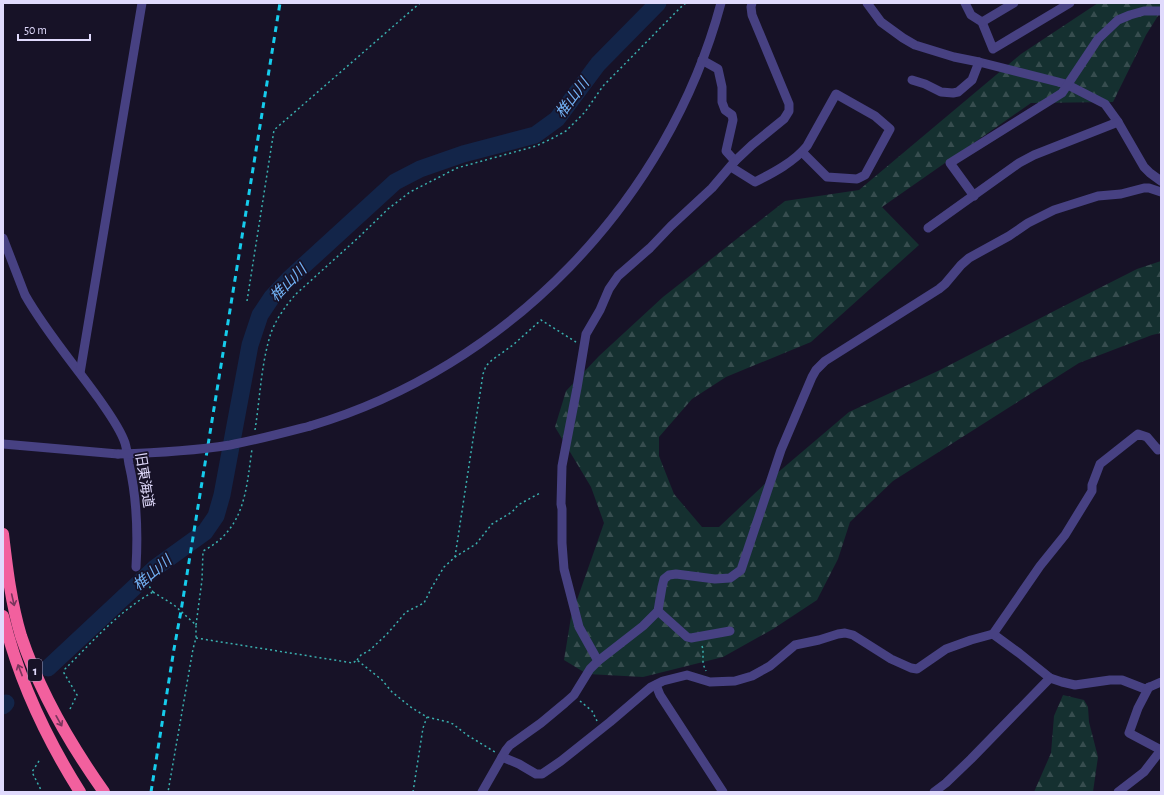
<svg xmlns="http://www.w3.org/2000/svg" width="1164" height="795" viewBox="0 0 1164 795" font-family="'Alegreya Sans','Noto Sans JP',sans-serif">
  <defs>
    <pattern id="forest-firs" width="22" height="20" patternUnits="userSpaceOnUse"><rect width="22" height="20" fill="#153030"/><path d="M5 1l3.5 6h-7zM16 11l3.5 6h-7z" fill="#374d4f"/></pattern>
  </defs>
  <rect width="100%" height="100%" fill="#171227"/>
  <g fill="url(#forest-firs)">
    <path d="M 1098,3 L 1161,3 L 1161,11 L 1146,35 L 1113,102 L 1031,103 L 882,207 L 919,245 L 811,342 L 726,377 L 692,399 L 659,437 L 659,456 L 674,494 L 702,527 L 719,527 L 769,480 L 849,412 L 940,370 L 1058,309 L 1137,269 L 1161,261 L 1161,333 L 1152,335 L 1079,363 L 893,481 L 850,522 L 838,559 L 817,600 L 773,629 L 723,657 L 643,677 L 587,674 L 564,660 L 571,617 L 604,523 L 591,487 L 555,427 L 566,391 L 599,356 L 663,297 L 785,201 L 859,190 L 1021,54 Z"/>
    <path d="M 1063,695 L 1084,700 L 1088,707 L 1089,722 L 1098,757 L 1093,792 L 1034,792 L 1051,753 L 1054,716 Z"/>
  </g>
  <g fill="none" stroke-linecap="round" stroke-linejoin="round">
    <g stroke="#132549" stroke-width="17">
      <path d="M 48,668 L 155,568 L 205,532 L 216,516 L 222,495 L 250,345 L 260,315 L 272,297 L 289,279 L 395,182 L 420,169 L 463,154 L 535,135 L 557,119 L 598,64 L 658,3"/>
      <path d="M 3,706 L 6,703"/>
    </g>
    <g stroke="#3ab0af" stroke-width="1.5" stroke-dasharray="2 3" stroke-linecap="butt">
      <path d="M 247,301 L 274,130 L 420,3"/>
      <path d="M 255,430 C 260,398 261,366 270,336 C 274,322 286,305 296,294 L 359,237 L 388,209 L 410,192 L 457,168 L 536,146 L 551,139 L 566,131 L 585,112 L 603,86 L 680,8 L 686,3"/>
      <path d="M 455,557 L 483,374 L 486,366 L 492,360 L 513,345 L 541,320 L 576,342"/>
      <path d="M 141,574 L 153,592"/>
      <path d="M 153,592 L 174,605 L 196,625 L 196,638 L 193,649 L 168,792"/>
      <path d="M 196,625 L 202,580 L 203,551 C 245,529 246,491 252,449"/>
      <path d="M 196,638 L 353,663 L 357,660 L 382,680 L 392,692 L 412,708 L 427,717 L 448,722 L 453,724 L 467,735 L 495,752"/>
      <path d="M 702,646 L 703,649 L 703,664 L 706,671"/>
      <path d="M 357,660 L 361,655 L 370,650 L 387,634 L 406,612 L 424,603 L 432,587 L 444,567 L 455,557 L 476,544 L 492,524 L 512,512 L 518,505 L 540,493"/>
      <path d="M 580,701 L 592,711 L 597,721"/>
      <path d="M 70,709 L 77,695 L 64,673 L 65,669 C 92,642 119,611 153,592"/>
      <path d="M 39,761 L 32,772 L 42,792"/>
      <path d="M 413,792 L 423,728 L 427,717"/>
    </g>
    <g stroke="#474182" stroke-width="9">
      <path d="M 867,3 L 881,22 L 903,38 L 915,45 L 954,57 L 979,62 L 1066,84 L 1105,104 L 1118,122 L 1144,167 L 1150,173 L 1161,181"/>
      <path d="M 965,3 L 971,15 L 982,22 L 993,49 L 1070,3"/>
      <path d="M 982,22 L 1014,3"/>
      <path d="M 702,60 L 718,69 L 722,87 L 722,102 L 725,110 L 732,115 L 733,120 L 726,151 L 735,161"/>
      <path d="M 912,80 L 925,84 L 941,92 L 953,93 L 958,92 L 972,80 L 979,62"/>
      <path d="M 731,167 L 755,182 C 773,173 794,162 807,146 L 836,94 L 875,116 L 890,129 L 865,175 L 857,179 L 827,177 L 802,152"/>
      <path d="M 974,196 L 950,163 L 1062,93 L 1098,39 L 1118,20 L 1130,15 L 1144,11 L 1161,11"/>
      <path d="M 928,228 L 1019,163 L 1034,155 L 1118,122"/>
      <path d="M 3,238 L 25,295 C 46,332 74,364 99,399 C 108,412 120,428 125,443 C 127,450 128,457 129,464 C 137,498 138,533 136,567"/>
      <path d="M 80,373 L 142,3"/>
      <path d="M 310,426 C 507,368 668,201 721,3"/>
      <path d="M 3,444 L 118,454"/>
      <path d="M 658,611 L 687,637 L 691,638 L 730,631"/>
      <path d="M 993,634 L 1019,653 L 1050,678 L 1062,682 L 1075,685 L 1110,680 L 1122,680 L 1145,689 L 1161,682"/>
      <path d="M 598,661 L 579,627 L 564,569 L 562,543 L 562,509 L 561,504 L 562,466 L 577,388 L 586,334 L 600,310 L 609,289 L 618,276 L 650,248 L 671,226 L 712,188 L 735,161 L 752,145 L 784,119 L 789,111 L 789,104 L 752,15 L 751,7 L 752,3"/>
      <path d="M 656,685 L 660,695 L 723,792"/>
      <path d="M 1149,687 L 1138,708 L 1129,733 L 1161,750"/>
      <path d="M 502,757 L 519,764 L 536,774 L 542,774 L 561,761 L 610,722 L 651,687 L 663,681 L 687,675 L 710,682 L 735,681 L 752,676 L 770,666 L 795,645 L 819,640 L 838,634 L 845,633 L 853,635 L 891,659 L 911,668 L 917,669 L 946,649 L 971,640 L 993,634 L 1040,566 L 1065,535 L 1092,491 L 1092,485 L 1100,464 L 1138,434 L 1147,437 L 1158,450 L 1161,449"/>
      <path d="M 482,792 L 506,750 L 510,745 L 541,723 L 565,703 L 574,695 L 590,669 L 598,661 L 643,626 L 658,611 L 662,587 L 664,579 L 669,575 L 676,574 L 715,579 L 730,578 L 741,570 L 781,450 L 812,377 L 816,370 L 825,361 L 939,289 L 945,284 L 961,265 L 969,258 L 1009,236 L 1028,223 L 1054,210 L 1098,196 L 1121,194 L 1144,188 L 1149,188 L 1161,192"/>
      <path d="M 934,792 L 946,783 L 971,759 L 1050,678"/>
      <path d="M 1118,792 L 1144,772 L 1161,750"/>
    </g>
    <g stroke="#f2609e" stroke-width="12">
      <path d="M 3,534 C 7,568 11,603 21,636 C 40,693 70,744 104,792"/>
      <path d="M 3,616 C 18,678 46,738 80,792"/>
    </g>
    <path stroke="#16ccec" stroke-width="3" stroke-dasharray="6 5" stroke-linecap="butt" d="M 151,792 L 174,649 L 181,611 L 280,3"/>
    <path stroke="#474182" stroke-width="9" d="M 118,454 C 155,453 193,451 230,445 C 257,440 283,433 310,426"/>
  </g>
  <defs><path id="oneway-shaft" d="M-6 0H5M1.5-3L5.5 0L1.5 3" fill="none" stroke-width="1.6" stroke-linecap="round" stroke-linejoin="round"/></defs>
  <g stroke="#7a355d">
    <use href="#oneway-shaft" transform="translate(13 600) rotate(77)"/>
    <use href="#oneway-shaft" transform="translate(20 670) rotate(-111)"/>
    <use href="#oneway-shaft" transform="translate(59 721) rotate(61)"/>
  </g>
  <g text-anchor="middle" stroke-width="3.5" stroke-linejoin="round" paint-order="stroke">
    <rect fill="#171227" stroke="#a49ebc" stroke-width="1" x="28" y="659" width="14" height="22" rx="3"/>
    <g font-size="13" font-weight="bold" fill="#e0dafc">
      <text x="35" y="675">1</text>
    </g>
    <g font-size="14" fill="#e0dafc" stroke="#171227">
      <text transform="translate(145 480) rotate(81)" y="5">旧東海道</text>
    </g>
    <g font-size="15" font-style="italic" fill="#71b0f3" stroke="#171227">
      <text transform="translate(572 98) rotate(-53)" y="5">椎山川</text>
      <text transform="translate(288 283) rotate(-45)" y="5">椎山川</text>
      <text transform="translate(152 573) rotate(-40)" y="5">椎山川</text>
    </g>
  </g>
  <rect width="1164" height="795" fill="none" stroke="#e0dafc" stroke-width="8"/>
  <path d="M18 34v6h72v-6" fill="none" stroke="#e0dafc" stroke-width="2"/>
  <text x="24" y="34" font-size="12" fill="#e0dafc" stroke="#171227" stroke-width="3" paint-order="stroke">50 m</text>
</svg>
